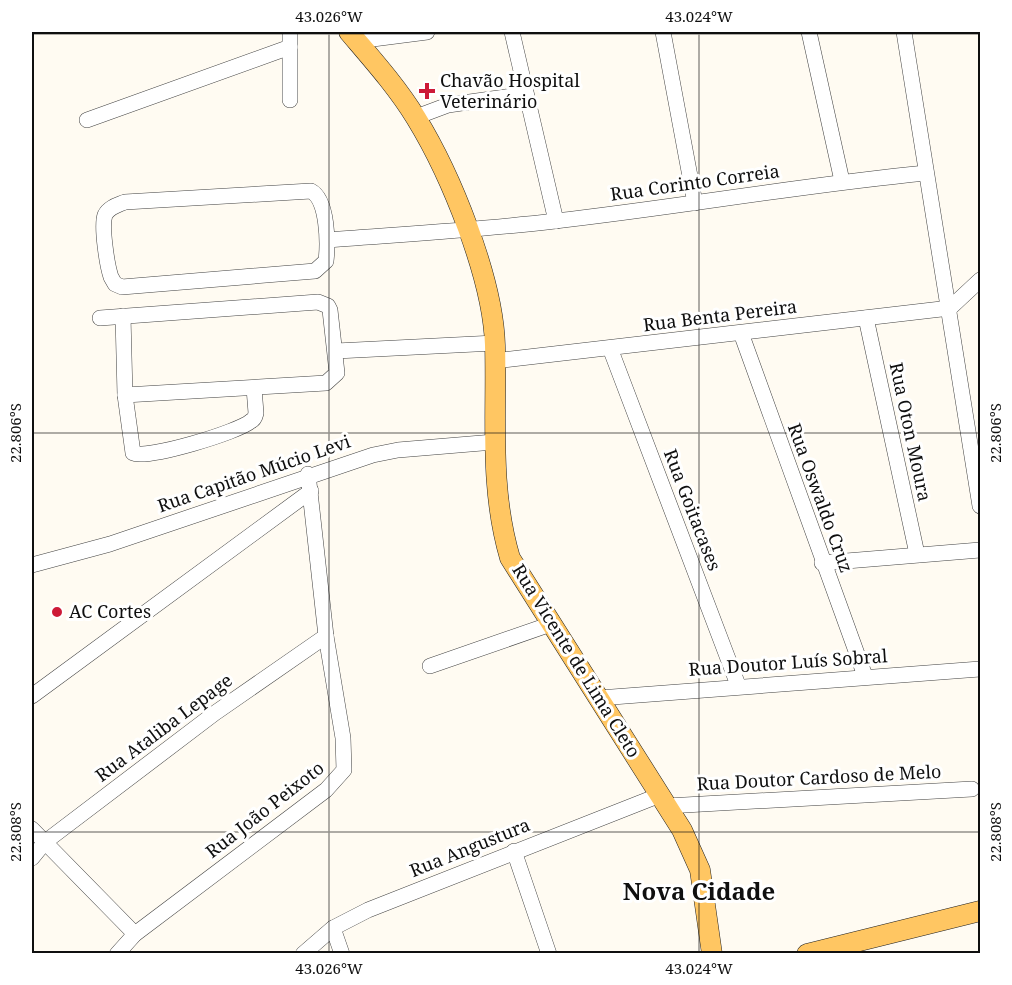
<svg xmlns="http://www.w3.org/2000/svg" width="1012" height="985" viewBox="0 0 1012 985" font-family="'Noto Serif',serif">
  <rect width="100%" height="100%" fill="#fffbf2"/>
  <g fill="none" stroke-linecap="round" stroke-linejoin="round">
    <defs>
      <g id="minor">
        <path d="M 290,32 L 290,100"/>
        <path d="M 512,32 L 556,221"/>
        <path d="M 663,32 L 695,203"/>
        <path d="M 809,32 L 842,181"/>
        <path d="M 904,32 L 980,506"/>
        <path d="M 357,41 L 427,32"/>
        <path d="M 416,117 L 448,105 L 526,94"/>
        <path d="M 87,120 L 290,47"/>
        <path d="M 311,191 C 328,200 328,244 326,261 L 315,271 L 122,287 L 115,284 L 111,277 C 107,265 101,226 105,215 C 109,207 118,205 125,202 Z"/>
        <path d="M 328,240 C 404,234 480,230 555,221 C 679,207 802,185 926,173"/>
        <path d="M 123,316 L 125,395 L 133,453 C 146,460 239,432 251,421 C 255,419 255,417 256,413 L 254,388"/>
        <path d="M 100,318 L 318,302 L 328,306 L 330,310 L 337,373 L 326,383 L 125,395"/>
        <path d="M 866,318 L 917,554"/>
        <path d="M 741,333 L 865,676"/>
        <path d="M 610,348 L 738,685"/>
        <path d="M 336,351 L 495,343"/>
        <path d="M 494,361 L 950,308 L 980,280"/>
        <path d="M 822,563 L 980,550"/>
        <path d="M 32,565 L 110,544 L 373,455 L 398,450 L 494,442"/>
        <path d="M 430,666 L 551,624"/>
        <path d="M 32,696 L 311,491"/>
        <path d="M 599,698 L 980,669"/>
        <path d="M 667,806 L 972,789"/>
        <path d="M 32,829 L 135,934"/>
        <path d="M 514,851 L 549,954"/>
        <path d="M 32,858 L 45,842 L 215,713 L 326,636"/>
        <path d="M 333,928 L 342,954"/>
        <path d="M 117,954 L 135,934 L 326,790 L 344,770 L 343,738 L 326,636 L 308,474"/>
        <path d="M 303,954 L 333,928 L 368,910 L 660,795"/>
      </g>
      <g id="major">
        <path d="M 349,32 C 372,59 397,87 416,118 C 451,175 493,278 495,345 C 497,417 489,487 510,558 L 682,830 L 700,870 L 712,954"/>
        <path d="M 807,954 L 980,911"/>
      </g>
    </defs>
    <use href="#minor" stroke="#424242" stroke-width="16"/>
    <use href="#major" stroke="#202020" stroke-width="21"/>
    <use href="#minor" stroke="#fff" stroke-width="15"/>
    <use href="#major" stroke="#ffc662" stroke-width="20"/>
  </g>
  <path fill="none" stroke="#0f0f0f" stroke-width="1.5" stroke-opacity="0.45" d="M 329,32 L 329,954M 699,32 L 699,954M 32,34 L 980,34M 32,433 L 980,433M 32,832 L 980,832"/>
  <g fill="#cd1a37" stroke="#fff" stroke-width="2">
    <path d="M424 82h6v6h6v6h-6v6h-6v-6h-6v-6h6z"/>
    <circle cx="57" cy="612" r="6"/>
  </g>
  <g text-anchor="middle" stroke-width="6" stroke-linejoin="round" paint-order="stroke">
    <g font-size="18" fill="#0f0f0f" stroke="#fff" text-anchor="start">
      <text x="440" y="87">Chavão Hospital<tspan x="440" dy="21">Veterinário</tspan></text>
      <text x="69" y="618">AC Cortes</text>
    </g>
    <g font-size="18" fill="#0f0f0f" stroke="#fff">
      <text transform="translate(695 183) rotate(-8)" y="6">Rua Corinto Correia</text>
      <text transform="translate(720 316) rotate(-7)" y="6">Rua Benta Pereira</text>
      <text transform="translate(910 432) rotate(78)" y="6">Rua Oton Moura</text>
      <text transform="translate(254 474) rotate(-19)" y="6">Rua Capitão Múcio Levi</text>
      <text transform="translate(820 498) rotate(70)" y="6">Rua Oswaldo Cruz</text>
      <text transform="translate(692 510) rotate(69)" y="6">Rua Goitacases</text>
      <text transform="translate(576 661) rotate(58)" y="6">Rua Vicente de Lima Cleto</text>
      <text transform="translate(788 663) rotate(-4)" y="6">Rua Doutor Luís Sobral</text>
      <text transform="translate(164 728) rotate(-37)" y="6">Rua Ataliba Lepage</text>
      <text transform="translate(819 778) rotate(-3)" y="6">Rua Doutor Cardoso de Melo</text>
      <text transform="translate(265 810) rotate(-38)" y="6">Rua João Peixoto</text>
      <text transform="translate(470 848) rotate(-22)" y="6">Rua Angustura</text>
    </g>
    <g font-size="24" font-weight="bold" fill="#0f0f0f" stroke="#fff">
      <text x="699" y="900">Nova Cidade</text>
    </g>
  </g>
  <rect width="1012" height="985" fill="none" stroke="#ffffff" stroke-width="66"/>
  <rect x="33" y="33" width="946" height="919" fill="none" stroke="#0f0f0f" stroke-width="2"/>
  <g font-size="15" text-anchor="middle" fill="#0f0f0f">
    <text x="329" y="22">43.026°W</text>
    <text x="699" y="22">43.024°W</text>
    <text transform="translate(16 433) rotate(-90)" y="5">22.806°S</text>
    <text transform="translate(996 433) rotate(-90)" y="5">22.806°S</text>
    <text transform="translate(16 832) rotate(-90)" y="5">22.808°S</text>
    <text transform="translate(996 832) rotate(-90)" y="5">22.808°S</text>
    <text x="329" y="974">43.026°W</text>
    <text x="699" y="974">43.024°W</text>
  </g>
</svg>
